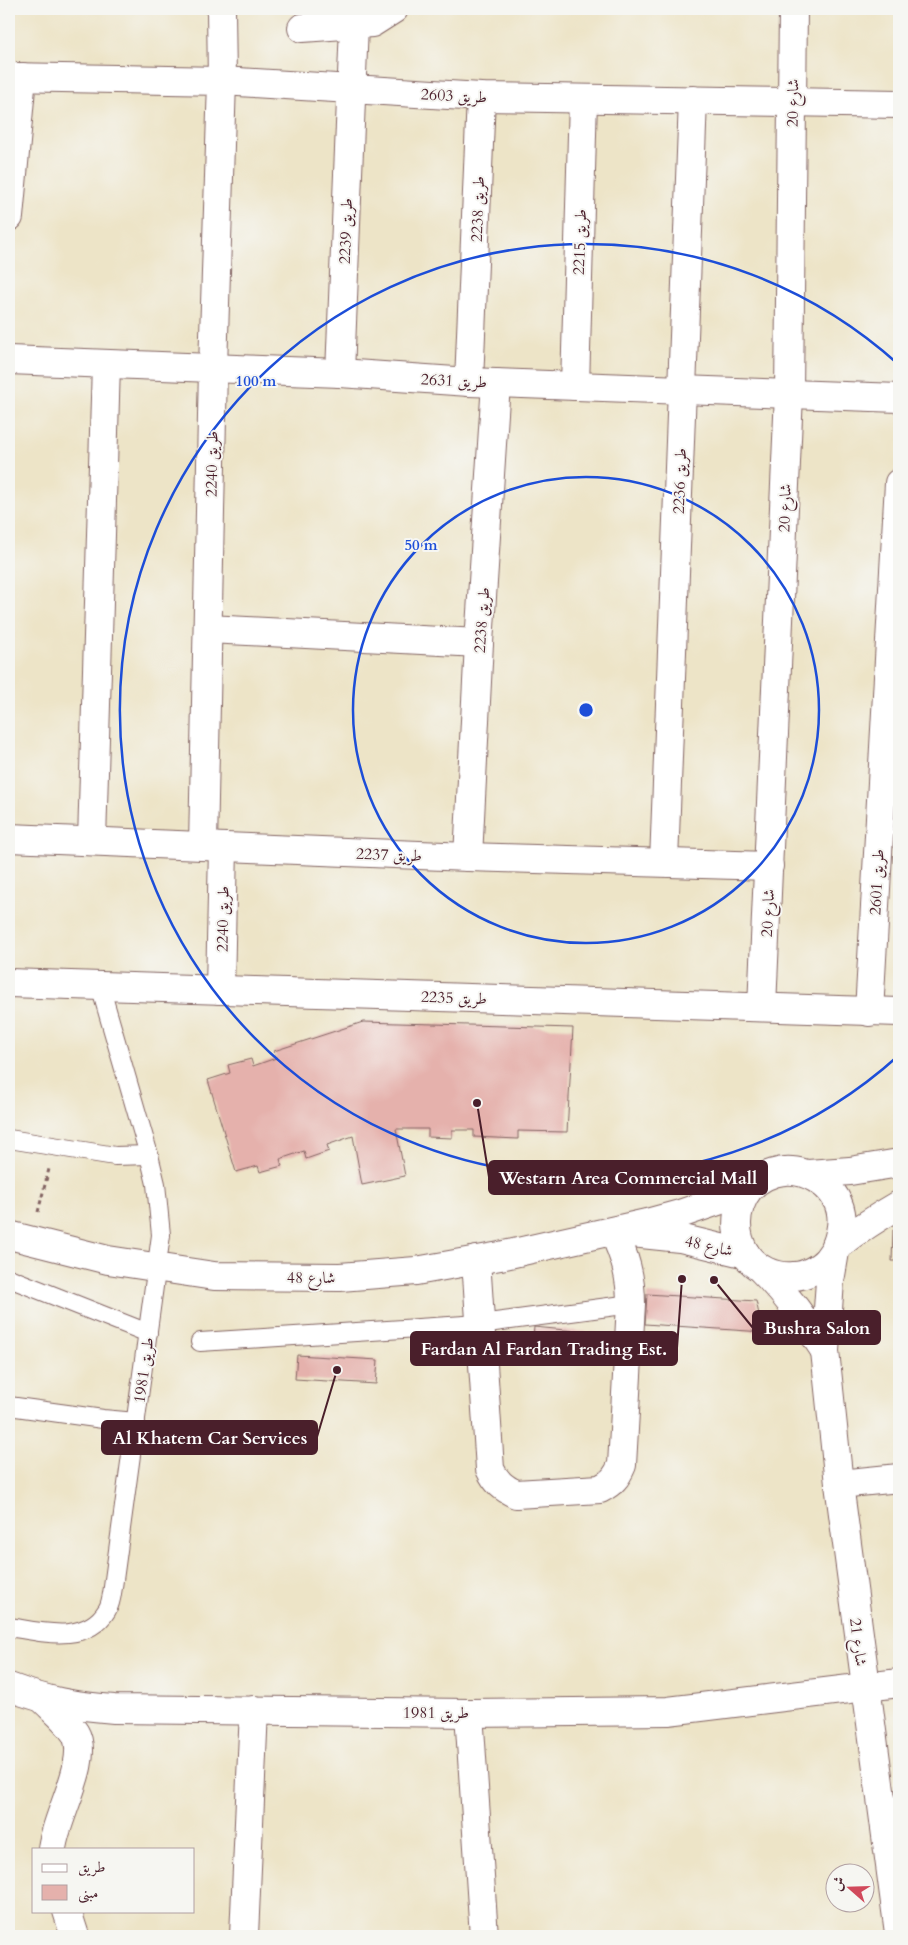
<svg xmlns="http://www.w3.org/2000/svg" width="908" height="1945" viewBox="0 0 908 1945" font-family="Cardo,Amiri,serif">
  <rect width="100%" height="100%" fill="#f6f6f2"/>
  <filter id="ink" filterUnits="userSpaceOnUse"><feTurbulence type="fractalNoise" baseFrequency=".02" numOctaves="2"/><feDisplacementMap in="SourceGraphic" scale="10" xChannelSelector="R" yChannelSelector="G"/><feConvolveMatrix kernelMatrix="1 2 1 2 8 2 1 2 1" color-interpolation-filters="sRGB"/></filter>
  <filter id="wash" filterUnits="userSpaceOnUse"><feTurbulence type="fractalNoise" baseFrequency=".0096" numOctaves="4" result="noise"/><feDisplacementMap in="SourceGraphic" scale="20" xChannelSelector="R" yChannelSelector="G"/><feGaussianBlur stdDeviation="1.12" result="paint"/><feColorMatrix in="noise" values="0 0 0 0 0 0 0 0 0 0 0 0 0 0 0 0 0 1.4 0 .05"/><feComposite in="paint" operator="in"/></filter>
  <g filter="url(#wash)">
    <rect width="100%" height="100%" fill="#ede4c7"/>
    <g id="blocks">
      <g fill="#e5b1ac">
        <path d="M 363,1022 L 573,1028 L 567,1132 L 518,1131 L 518,1139 L 474,1137 L 474,1130 L 452,1130 L 452,1138 L 428,1137 L 428,1129 L 396,1129 L 405,1176 L 362,1185 L 353,1136 L 327,1145 L 329,1151 L 306,1159 L 304,1151 L 280,1159 L 282,1166 L 260,1172 L 258,1166 L 236,1172 L 208,1080 L 230,1073 L 228,1065 L 251,1059 L 253,1066 L 276,1058 L 274,1051 Z"/>
        <path d="M 893,1230 L 899,1230 L 899,1261 L 892,1261 Z"/>
        <path d="M 647,1294 L 756,1301 L 763,1332 L 645,1324 Z"/>
        <path d="M 534,1327 L 617,1335 L 615,1358 L 532,1350 Z"/>
        <path d="M 297,1355 L 378,1360 L 376,1384 L 295,1379 Z"/>
      </g>
    </g>
  </g>
  <g filter="url(#ink)">
    <use href="#blocks" fill-opacity="0" stroke="#836462" stroke-width="1"/>
    <g fill="none" stroke-linecap="round" stroke-linejoin="round">
      <defs>
        <g id="service">
          <path d="M 9,1139 L 115,1156 L 149,1155"/>
          <path d="M 9,1278 L 148,1333"/>
          <path d="M 200,1342 L 480,1324 L 631,1304"/>
          <path d="M 9,1406 L 103,1419 L 136,1422"/>
          <path d="M 9,1627 C 41,1632 86,1645 107,1610 C 111,1604 112,1594 113,1587 L 161,1235 L 156,1184 L 149,1155 L 100,986"/>
        </g>
        <g id="minor">
          <path d="M 302,28 L 372,23 L 394,9"/>
          <path d="M 9,77 L 222,81 L 481,97 L 899,104"/>
          <path d="M 9,217 L 22,77"/>
          <path d="M 9,360 L 340,373 L 469,382 L 899,398"/>
          <path d="M 340,373 L 354,25"/>
          <path d="M 469,382 L 481,97"/>
          <path d="M 575,386 L 583,99"/>
          <path d="M 208,629 L 479,643"/>
          <path d="M 9,838 L 468,857 L 769,866"/>
          <path d="M 92,841 L 106,364"/>
          <path d="M 203,846 L 213,368 L 222,81 L 221,9"/>
          <path d="M 468,857 L 479,643 L 496,383"/>
          <path d="M 664,862 L 693,100"/>
          <path d="M 9,983 L 899,1012"/>
          <path d="M 220,990 L 223,847"/>
          <path d="M 762,1007 L 789,394 L 793,9"/>
          <path d="M 869,1012 L 899,483"/>
          <path d="M 836,1246 L 830,1281 L 825,1351 L 839,1484 L 899,1933"/>
          <path d="M 476,1260 L 490,1469 C 496,1482 503,1488 516,1494 L 600,1489 C 612,1483 617,1477 622,1465 L 631,1304 C 631,1277 625,1256 613,1231"/>
          <path d="M 761,1269 C 786,1294 806,1321 825,1351"/>
          <path d="M 839,1484 L 899,1478"/>
          <path d="M 9,1687 C 47,1701 73,1706 114,1709 L 469,1713 L 668,1711 L 899,1683"/>
          <path d="M 43,1699 C 53,1709 67,1720 75,1733 C 91,1760 55,1817 52,1849"/>
          <path d="M 469,1713 L 484,1936"/>
          <path d="M 67,1911 L 75,1936"/>
          <path d="M 244,1936 L 254,1710"/>
        </g>
        <g id="tertiary">
          <path d="M 808,1174 L 850,1171 L 899,1163"/>
          <path d="M 632,1233 L 680,1238 L 746,1254"/>
          <path d="M 9,1235 L 108,1260 L 214,1276 L 340,1277 L 416,1271 L 500,1256 L 647,1223 L 680,1214 L 747,1191"/>
          <path d="M 836,1246 C 840,1235 843,1225 841,1213 C 836,1184 802,1164 774,1173 C 739,1183 728,1223 745,1253 C 755,1269 775,1278 794,1276 C 805,1276 820,1268 827,1260 C 831,1255 834,1249 839,1245 C 858,1230 878,1217 899,1205"/>
        </g>
      </defs>
      <use href="#service" stroke="#836462" stroke-width="20"/>
      <use href="#minor" stroke="#836462" stroke-width="30"/>
      <use href="#tertiary" stroke="#836462" stroke-width="30"/>
      <path stroke="#836462" stroke-width="3" stroke-dasharray="4 4" stroke-linecap="butt" d="M 38,1212 L 49,1169"/>
      <use href="#service" stroke="#fff" stroke-width="18"/>
      <use href="#minor" stroke="#fff" stroke-width="28"/>
      <use href="#tertiary" stroke="#fff" stroke-width="28"/>
    </g>
  </g>
  <g fill="none" stroke="#1d4ed8" stroke-width="2.5">
    <circle cx="586" cy="710" r="233"/>
    <path d="M898 1056A466 466 0 1 1 898 364"/>
  </g>
  <g text-anchor="middle" stroke-width="4" stroke-linejoin="round" paint-order="stroke">
    <g font-size="16" fill="#4a1f2b" stroke="#f6f6f2">
      <text transform="translate(454 95) rotate(3)" y="6">طريق 2603</text>
      <text transform="translate(792 103) rotate(-89)" y="6">شارع 20</text>
      <text transform="translate(477 209) rotate(-88)" y="6">طريق 2238</text>
      <text transform="translate(345 231) rotate(-88)" y="6">طريق 2239</text>
      <text transform="translate(579 242) rotate(-88)" y="6">طريق 2215</text>
      <text transform="translate(454 380) rotate(3)" y="6">طريق 2631</text>
      <text transform="translate(211 464) rotate(-89)" y="6">طريق 2240</text>
      <text transform="translate(679 481) rotate(-88)" y="6">طريق 2236</text>
      <text transform="translate(784 508) rotate(-88)" y="6">شارع 20</text>
      <text transform="translate(481 620) rotate(-86)" y="6">طريق 2238</text>
      <text transform="translate(389 854) rotate(2)" y="6">طريق 2237</text>
      <text transform="translate(876 882) rotate(-87)" y="6">طريق 2601</text>
      <text transform="translate(767 913) rotate(-87)" y="6">شارع 20</text>
      <text transform="translate(222 919) rotate(-89)" y="6">طريق 2240</text>
      <text transform="translate(454 997) rotate(2)" y="6">طريق 2235</text>
      <text transform="translate(709 1245) rotate(13)" y="6">شارع 48</text>
      <text x="311" y="1283">شارع 48</text>
      <text transform="translate(143 1370) rotate(-82)" y="6">طريق 1981</text>
      <text transform="translate(859 1642) rotate(83)" y="6">شارع 21</text>
      <text x="436" y="1718">طريق 1981</text>
    </g>
  </g>
  <circle cx="586" cy="710" r="8" fill="#1d4ed8" stroke="#f6f6f2" stroke-width="2.5"/>
  <g font-size="15" text-anchor="middle" font-weight="bold" fill="#1d4ed8" stroke="#f6f6f2" stroke-width="4" stroke-linejoin="round" paint-order="stroke">
    <text x="256" y="386">100 m</text>
    <text x="421" y="550">50 m</text>
  </g>
  <path fill="none" stroke="#4a1f2b" stroke-width="2" d="M477 1103L489 1177M714 1280L753 1328M682 1279L677 1348M337 1370L317 1437"/>
  <g fill="#4a1f2b" stroke="#f6f6f2" stroke-width="2">
    <circle cx="477" cy="1103" r="5"/>
    <circle cx="714" cy="1280" r="5"/>
    <circle cx="682" cy="1279" r="5"/>
    <circle cx="337" cy="1370" r="5"/>
  </g>
  <g fill="#4a1f2b" stroke="#4a1f2b" stroke-width="2">
    <rect x="489" y="1161" width="278" height="33" rx="5"/>
    <rect x="753" y="1311" width="127" height="33" rx="5"/>
    <rect x="411" y="1332" width="266" height="33" rx="5"/>
    <rect x="102" y="1421" width="215" height="33" rx="5"/>
  </g>
  <g font-size="18" text-anchor="middle" font-weight="bold" fill="#fff">
    <text x="628" y="1184">Westarn Area Commercial Mall</text>
    <text x="817" y="1334">Bushra Salon</text>
    <text x="544" y="1355">Fardan Al Fardan Trading Est.</text>
    <text x="210" y="1444">Al Khatem Car Services</text>
  </g>
  <rect width="908" height="1945" fill="none" stroke="#f6f6f2" stroke-width="30"/>
  <rect x="32" y="1848" width="162" height="65" fill="#f6f6f2" stroke="#b1a0a2"/>
  <rect x="42" y="1864" width="25" height="8" fill="#ffffff" stroke="#b1a0a2"/>
  <text x="78" y="1872" font-size="15" fill="#4a1f2b">طريق</text>
  <rect x="42" y="1885" width="25" height="15" fill="#e5b1ac" stroke="#b1a0a2"/>
  <text x="78" y="1898" font-size="15" fill="#4a1f2b">مبنى</text>
  <g transform="translate(850 1888) rotate(290)"><circle r="24" fill="#f6f6f2" stroke="#b1a0a2"/>
  <path d="M0-4L9 19L0 12L-9 19Z" fill="#d1495b"/>
  <text y="-8" font-size="14" font-weight="bold" text-anchor="middle" fill="#4a1f2b">ش</text>
  </g>
</svg>
